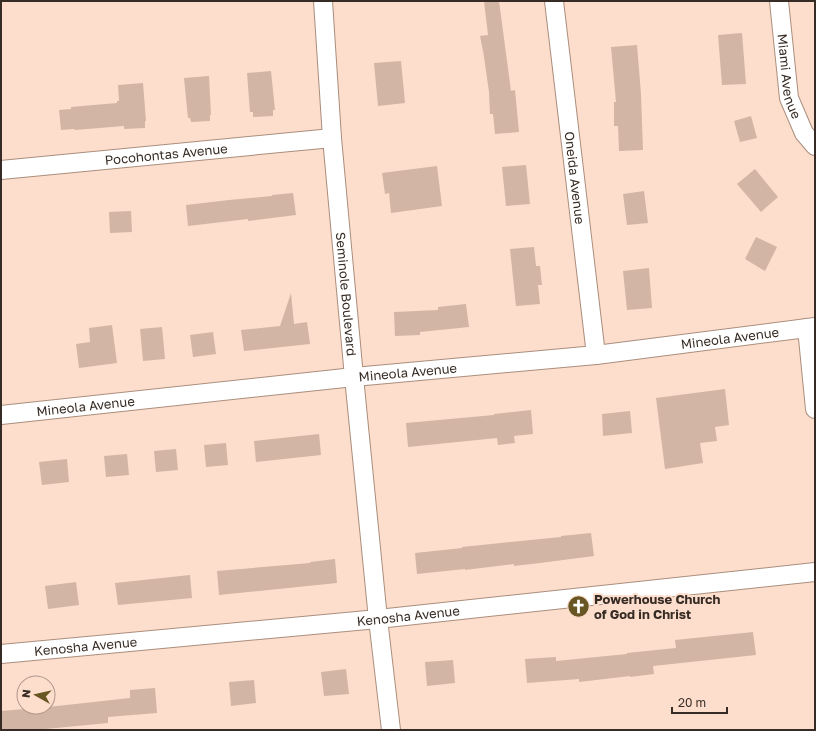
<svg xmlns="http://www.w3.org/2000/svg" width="816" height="731" viewBox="0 0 816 731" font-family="'Golos Text',sans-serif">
  <rect width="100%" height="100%" fill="#fddecd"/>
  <g fill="#d2b5a4">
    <path d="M 484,1 L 499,1 L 511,91 L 515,90 L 519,132 L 495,134 L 493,114 L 490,114 L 489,92 L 483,50 L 483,51 L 480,36 L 488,35 Z"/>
    <path d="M 742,33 L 746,84 L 722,85 L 718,35 Z"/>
    <path d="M 637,45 L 641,94 L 643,150 L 619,151 L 618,126 L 614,126 L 614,102 L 616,102 L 611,47 Z"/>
    <path d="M 401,61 L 405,103 L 378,106 L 374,63 Z"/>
    <path d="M 271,71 L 275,110 L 273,110 L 273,116 L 253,117 L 253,112 L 250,112 L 247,73 Z"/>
    <path d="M 209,76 L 211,115 L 210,115 L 210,121 L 191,122 L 190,118 L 188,118 L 184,78 Z"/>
    <path d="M 143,83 L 146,121 L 145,121 L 145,128 L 124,129 L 124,126 L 75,130 L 74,129 L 61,130 L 59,110 L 71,109 L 71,107 L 117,103 L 117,101 L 119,101 L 118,85 Z"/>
    <path d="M 751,116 L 757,138 L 740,142 L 734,121 Z"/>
    <path d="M 526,165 L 530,204 L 506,206 L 502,167 Z"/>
    <path d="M 437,166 L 442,206 L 391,213 L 389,193 L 385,194 L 382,173 Z"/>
    <path d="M 755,169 L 778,197 L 761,212 L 737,184 Z"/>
    <path d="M 644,191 L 648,223 L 627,225 L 623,194 Z"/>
    <path d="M 293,193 L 296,215 L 248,221 L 248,219 L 188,226 L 186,205 L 229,200 L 272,196 L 272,195 Z"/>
    <path d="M 131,211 L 132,232 L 110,233 L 109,212 Z"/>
    <path d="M 756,237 L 777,247 L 765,271 L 745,259 Z"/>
    <path d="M 534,247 L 536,266 L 540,266 L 542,285 L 538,285 L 540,304 L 516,306 L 510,249 Z"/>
    <path d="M 649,268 L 652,308 L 627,310 L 623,271 Z"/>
    <path d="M 291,293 L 294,324 L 307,322 L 310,344 L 244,351 L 241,330 L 280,326 Z"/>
    <path d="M 466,304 L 469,327 L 420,332 L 420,335 L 395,336 L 394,312 L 438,310 L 438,307 Z"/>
    <path d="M 112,325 L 117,363 L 79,368 L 76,344 L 90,342 L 89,328 Z"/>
    <path d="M 162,327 L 165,359 L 143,361 L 140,329 Z"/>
    <path d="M 213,332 L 216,354 L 193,357 L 190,335 Z"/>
    <path d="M 725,389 L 729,425 L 715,427 L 717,441 L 700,443 L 703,463 L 665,469 L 656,398 Z"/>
    <path d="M 531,410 L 533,434 L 514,436 L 515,443 L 498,445 L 497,438 L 408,447 L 406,423 L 494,415 L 494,414 Z"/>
    <path d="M 630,411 L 632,433 L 603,436 L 602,414 Z"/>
    <path d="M 319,434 L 321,455 L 256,462 L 254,441 Z"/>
    <path d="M 226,443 L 228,465 L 206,467 L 204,445 Z"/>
    <path d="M 176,449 L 178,470 L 156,472 L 154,451 Z"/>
    <path d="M 127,454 L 129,475 L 106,477 L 104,456 Z"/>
    <path d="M 67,459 L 69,482 L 42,485 L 39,462 Z"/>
    <path d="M 591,533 L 594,556 L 540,563 L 514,566 L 514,564 L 465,570 L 465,569 L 417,574 L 415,553 L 462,548 L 462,547 L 491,544 L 561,537 L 561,536 Z"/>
    <path d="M 335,559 L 337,583 L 219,595 L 217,571 L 310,563 L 310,562 Z"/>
    <path d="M 190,575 L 192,598 L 118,605 L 115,583 Z"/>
    <path d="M 76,582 L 79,605 L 48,609 L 45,586 Z"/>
    <path d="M 753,632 L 756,655 L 653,666 L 654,674 L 630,677 L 630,676 L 579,682 L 579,679 L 527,683 L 525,659 L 556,657 L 556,661 L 627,654 L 627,653 L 676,648 L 675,640 Z"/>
    <path d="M 453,660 L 455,683 L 427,686 L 425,662 Z"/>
    <path d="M 346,669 L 349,694 L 324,696 L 321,672 Z"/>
    <path d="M 254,680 L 256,703 L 231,706 L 229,682 Z"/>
    <path d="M 155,688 L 157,713 L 108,717 L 108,723 L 35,730 L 1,730 L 1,711 L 48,707 L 130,698 L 130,690 Z"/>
  </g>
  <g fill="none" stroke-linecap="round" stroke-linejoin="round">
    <defs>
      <g id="street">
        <path id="s1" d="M 323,1 L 332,138 L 354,377 L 378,619 L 391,730"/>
        <path id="s2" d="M 554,1 L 596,355"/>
        <path id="s3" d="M 779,1 L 789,98 L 804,133 L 815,146"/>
        <path id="s4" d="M 1,170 L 332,138"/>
        <path d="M 807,328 L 815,409"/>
        <path id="s5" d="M 1,415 L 354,377 L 596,355 L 815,327"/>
        <path id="s6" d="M 1,654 L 378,619 L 815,572"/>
      </g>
    </defs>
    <use href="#street" stroke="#aa8e7d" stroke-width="20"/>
    <use href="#street" stroke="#fff" stroke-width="18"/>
  </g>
  <defs>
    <symbol id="church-disc" viewBox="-11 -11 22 22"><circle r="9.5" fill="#685524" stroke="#fddecd"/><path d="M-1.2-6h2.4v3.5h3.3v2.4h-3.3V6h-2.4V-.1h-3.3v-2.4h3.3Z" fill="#fff"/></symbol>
  </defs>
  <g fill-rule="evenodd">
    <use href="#church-disc" x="566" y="594" width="25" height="25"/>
  </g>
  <g text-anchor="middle" stroke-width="4" stroke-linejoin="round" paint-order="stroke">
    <g font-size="13" fill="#372c25" stroke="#fddecd">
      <text dy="5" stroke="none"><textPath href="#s3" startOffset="76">Miami Avenue</textPath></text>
      <text dy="5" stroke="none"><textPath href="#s4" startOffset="166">Pocohontas Avenue</textPath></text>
      <text dy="5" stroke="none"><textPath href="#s2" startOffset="178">Oneida Avenue</textPath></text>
      <text dy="5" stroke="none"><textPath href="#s1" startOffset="294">Seminole Boulevard</textPath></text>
      <text dy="5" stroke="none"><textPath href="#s5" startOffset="733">Mineola Avenue</textPath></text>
      <text dy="5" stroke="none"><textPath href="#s5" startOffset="409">Mineola Avenue</textPath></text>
      <text dy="5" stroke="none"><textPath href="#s5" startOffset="85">Mineola Avenue</textPath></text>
      <text dy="5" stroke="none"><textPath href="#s6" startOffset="409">Kenosha Avenue</textPath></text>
      <text dy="5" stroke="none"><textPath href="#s6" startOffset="85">Kenosha Avenue</textPath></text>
    </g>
    <g font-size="13" font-weight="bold" fill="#372c25" stroke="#fddecd" text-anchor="start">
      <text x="594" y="604">Powerhouse Church<tspan x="594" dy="15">of God in Christ</tspan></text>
    </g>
  </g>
  <rect width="816" height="731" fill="none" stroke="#372c25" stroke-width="4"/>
  <g transform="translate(36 695) rotate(278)"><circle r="19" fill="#fddecd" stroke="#ae978a"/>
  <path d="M0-3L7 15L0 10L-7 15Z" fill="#685524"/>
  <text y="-6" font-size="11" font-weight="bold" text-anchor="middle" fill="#372c25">N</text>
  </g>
  <path d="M672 707v6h55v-6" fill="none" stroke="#372c25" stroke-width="2"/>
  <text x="678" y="707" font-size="12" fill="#372c25" stroke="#fddecd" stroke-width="3" paint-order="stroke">20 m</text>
</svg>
